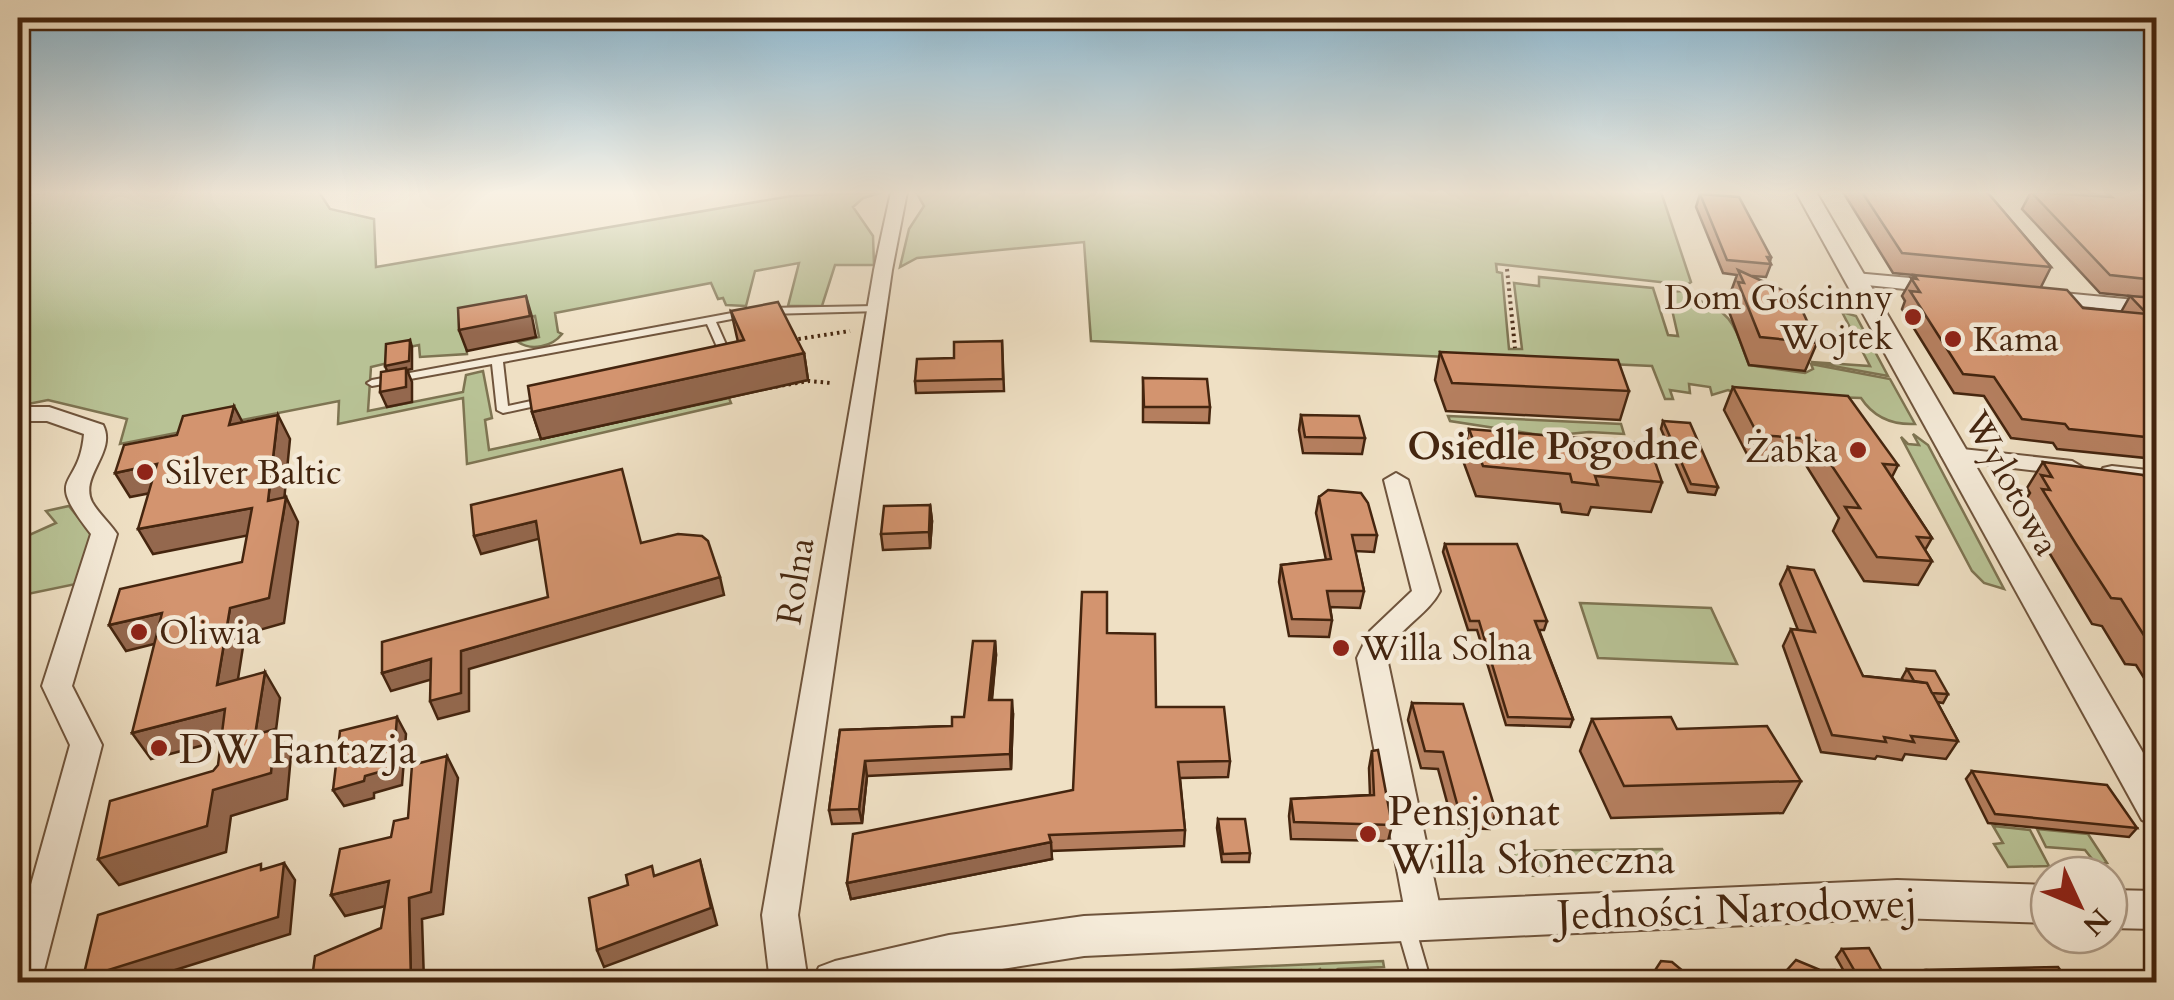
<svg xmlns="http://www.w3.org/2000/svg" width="2174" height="1000" viewBox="0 0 2174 1000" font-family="Cardo,serif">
  <rect width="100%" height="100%" fill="#efe0c4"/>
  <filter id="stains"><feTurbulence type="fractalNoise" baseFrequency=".002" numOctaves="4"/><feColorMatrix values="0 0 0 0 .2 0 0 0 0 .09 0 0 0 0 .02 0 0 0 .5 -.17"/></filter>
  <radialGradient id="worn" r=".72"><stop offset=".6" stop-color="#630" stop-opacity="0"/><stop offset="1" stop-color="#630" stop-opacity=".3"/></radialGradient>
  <g fill="#b8c295" stroke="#7e7452" stroke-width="2.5">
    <path d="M 18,192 L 319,192 L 330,209 L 374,219 L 376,267 L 791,196 L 883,192 L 863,198 L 853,207 L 873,236 L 874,265 L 835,265 L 822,306 L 788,306 L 799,263 L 755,271 L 746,306 L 726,305 L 723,298 L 718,299 L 711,283 L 555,313 L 558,332 L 562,334 C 552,347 531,351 518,342 L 539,337 L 535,316 L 465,329 L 467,354 L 420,357 L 419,345 L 389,351 L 388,363 L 371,367 L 368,411 L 463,392 L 466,375 L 483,371 L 492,418 L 485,420 L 489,450 L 729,398 L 731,403 L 467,464 L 463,398 L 338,424 L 339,401 L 120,444 L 127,419 L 48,400 L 18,406 L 18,245 L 30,224 L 18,225 Z"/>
    <path d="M 916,192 L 1661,192 L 1691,282 L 1687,285 L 1496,264 L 1497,272 L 1502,273 L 1509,349 L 1522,349 L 1514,283 L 1539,286 L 1539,277 L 1653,288 L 1668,335 L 1678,336 L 1668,292 L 1683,291 L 1687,303 L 1697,304 L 1696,299 C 1735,313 1734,327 1749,365 L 1805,373 L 1813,369 L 1811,364 L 1890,379 L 1915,424 C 1892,425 1874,418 1861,398 L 1738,394 L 1728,390 L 1712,395 L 1710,387 L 1689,384 L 1690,393 L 1670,390 L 1673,399 L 1665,399 L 1652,366 L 1091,341 L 1084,242 L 917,258 L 900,267 L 909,229 L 924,206 Z"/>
    <path d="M 1842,312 L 1856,316 L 1888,376 L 1811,362 L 1870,366 Z"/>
    <path d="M 1448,416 L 1621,424 L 1624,434 L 1589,432 L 1547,436 L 1450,421 Z"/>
    <path d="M 1913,434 L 1928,445 L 2004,589 L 1984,583 L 1972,571 L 1901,437 L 1908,444 L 1919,445 Z"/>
    <path d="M 69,506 L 92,535 L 76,584 L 18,596 L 18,540 L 56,523 L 46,511 Z"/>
    <path d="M 1580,603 L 1711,608 L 1737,664 L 1598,658 Z"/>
    <path d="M 1993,826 L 2030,830 L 2049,866 L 2008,867 L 1994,844 L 2003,843 Z"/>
    <path d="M 2037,829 L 2088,834 L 2107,863 L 2096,864 L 2085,850 L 2046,847 Z"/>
    <path d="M 1662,849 L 1673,873 L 1621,874 L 1615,860 L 1579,861 L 1583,874 L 1520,876 L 1513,851 Z"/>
    <path d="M 1383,961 L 1384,967 L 1338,969 L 1325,977 L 1320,969 L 1307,977 L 1301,970 L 1288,978 L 1282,971 L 1269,979 L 1264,972 L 1251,979 L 1245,972 L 1231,980 L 1226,973 L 1213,981 L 1208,974 L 1194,982 L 1188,974 L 1175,982 L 1170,975 L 1157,982 L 1151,975 L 1140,982 L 1133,976 L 1121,982 L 1114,977 L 1098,982 L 1095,978 L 1086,979 L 1086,974 Z"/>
  </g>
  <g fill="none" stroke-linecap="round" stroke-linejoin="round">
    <defs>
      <g id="service">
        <path d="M 876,306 L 881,309 L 880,311 L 767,314 L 762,311 L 767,308 Z"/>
        <path d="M 748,310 L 752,311 L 752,315 L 716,322 L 732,358 L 727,361 L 722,358 L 707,324 L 503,362 L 508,406 L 545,398 L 551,401 L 549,403 L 503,413 L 497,410 L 492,364 L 372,386 L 367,383 L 372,380 Z"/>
        <path d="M 1406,919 L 1412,921 L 1415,927 L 1431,982 L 1413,982 L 1397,927 L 1400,921 Z"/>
      </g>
      <g id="minor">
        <path d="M 891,192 L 907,192 L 892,270 L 798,915 L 808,982 L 770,982 L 762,915 L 874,270 Z"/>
        <path d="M 2112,192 L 2156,197 L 2156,207 L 2114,196 Z"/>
        <path d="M 1855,273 L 1943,281 L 1953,287 L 1943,293 L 1848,283 L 1845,279 Z"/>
        <path d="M 2042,291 L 2156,302 L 2156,314 L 2035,301 L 2035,293 Z"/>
        <path d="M 18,407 L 49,407 L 103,425 C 117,452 79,476 92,502 C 98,513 110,523 117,534 L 72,686 L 102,745 L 41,982 L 18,982 L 18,931 L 70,745 L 42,686 L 91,534 C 42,471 79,492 84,434 L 47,421 L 18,421 Z"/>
        <path d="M 1953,448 L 2072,461 L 2084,468 L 2072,475 L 1945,460 L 1941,455 Z"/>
        <path d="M 2112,466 L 2156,471 L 2156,485 L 2103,478 L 2100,473 L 2103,468 Z"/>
        <path d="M 1396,473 L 1408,480 L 1440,591 C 1427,617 1393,630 1387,658 L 1443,922 L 1438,933 L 1425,938 L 1412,933 L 1407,922 L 1357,658 L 1370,631 L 1412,591 L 1384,480 Z"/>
      </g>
      <g id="tertiary">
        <path d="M 1796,192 L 1816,192 L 2156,775 L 2156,825 L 2142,820 Z"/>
        <path d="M 1897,880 L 2049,885 L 2049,923 L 1897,918 L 1084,956 L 919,982 L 812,982 L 819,967 L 835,961 L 949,935 L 1084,916 Z"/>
        <path d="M 2109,890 L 2156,891 L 2156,929 L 2109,928 Z"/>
      </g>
    </defs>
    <use href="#service" stroke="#6f543c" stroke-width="4"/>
    <use href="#minor" stroke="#6f543c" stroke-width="4"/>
    <use href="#tertiary" stroke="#6f543c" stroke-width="4"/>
    <g stroke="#44250f" stroke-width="4" stroke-dasharray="2.5 4" stroke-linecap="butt">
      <path d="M 30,194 L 47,192"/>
      <path d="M 1507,269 L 1515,348"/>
      <path d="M 792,340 L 850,331"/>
      <path d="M 750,391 L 809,381 L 831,383"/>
    </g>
    <use href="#service" fill="#f5ebd9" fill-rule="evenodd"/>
    <use href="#minor" fill="#f5ebd9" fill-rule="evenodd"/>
    <use href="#tertiary" fill="#f5ebd9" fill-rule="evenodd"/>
  </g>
  <g fill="#b57f5f" stroke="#44250f" stroke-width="2.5">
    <path d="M 1843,192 L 1987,192 L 2051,267 L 2041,287 L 2083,308 L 2121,312 L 2130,296 L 2100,293 L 2022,209 L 2031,192 L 2084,196 L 2081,192 L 2156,192 L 2156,194 L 2140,193 L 2148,201 L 2154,202 L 2156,198 L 2156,459 L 2057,449 L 2053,443 L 2011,438 L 1984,396 L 1954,393 L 1902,309 L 1905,301 L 1902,296 L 1914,275 L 1893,273 Z"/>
    <path d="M 1700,194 L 1771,257 L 1770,262 L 1771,264 L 1766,277 L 1752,276 L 1786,298 L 1817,343 L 1805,371 L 1749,365 L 1728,309 L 1731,301 L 1729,297 L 1737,275 L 1723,273 L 1696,207 Z"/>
    <path d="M 731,311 L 804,353 L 808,380 L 541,439 L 532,412 L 738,342 Z"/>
    <path d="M 1002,341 L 1004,391 L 916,393 L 915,381 L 954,358 Z"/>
    <path d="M 1440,352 L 1629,391 L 1620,420 L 1446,411 L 1435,380 Z"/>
    <path d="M 1143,378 L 1210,407 L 1209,423 L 1143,422 Z"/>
    <path d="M 1733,387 L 1898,465 L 1892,477 L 1932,538 L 1925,550 L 1932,561 L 1918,585 L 1864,581 L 1833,531 L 1839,518 L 1804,462 L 1749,458 L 1724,410 Z"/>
    <path d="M 1301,415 L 1365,438 L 1362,454 L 1303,453 L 1299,430 Z"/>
    <path d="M 1663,421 L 1718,487 L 1715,495 L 1688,492 L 1661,429 Z"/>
    <path d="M 1469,429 L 1662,482 L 1651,512 L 1591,507 L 1588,515 L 1562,512 L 1560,504 L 1476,496 L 1462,458 Z"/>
    <path d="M 2043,462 L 2156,494 L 2156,688 L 2149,686 L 2136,665 L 2125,664 L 2102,626 L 2092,624 L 2026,514 L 2030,509 L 2025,501 L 2030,493 L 2027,488 Z"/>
    <path d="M 1319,497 L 1377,535 L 1374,552 L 1355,551 L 1364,591 L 1360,608 L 1330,607 L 1332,620 L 1329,637 L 1289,636 L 1279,582 L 1281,565 L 1326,560 L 1316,513 Z"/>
    <path d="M 930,505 L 932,521 L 930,548 L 883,550 L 881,534 Z"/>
    <path d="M 1445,544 L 1547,621 L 1544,630 L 1539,630 L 1573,719 L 1570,727 L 1506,725 L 1477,630 L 1468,630 L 1443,552 Z"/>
    <path d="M 1788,567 L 1863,676 L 1903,680 L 1902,678 L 1907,669 L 1948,694 L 1943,703 L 1937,702 L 1958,741 L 1946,759 L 1905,754 L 1902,760 L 1877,756 L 1875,759 L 1821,752 L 1783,646 L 1791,629 L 1798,630 L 1780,584 Z"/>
    <path d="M 1107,633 L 1156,707 L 1230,761 L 1228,777 L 1180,778 L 1185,830 L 1184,846 L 1051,851 L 1052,859 L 851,899 L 847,883 L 1073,790 Z"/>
    <path d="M 995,641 L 996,655 L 992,700 L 1013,714 L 1011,769 L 867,776 L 862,823 L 832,824 L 829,810 L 840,730 L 952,726 L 964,717 Z"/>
    <path d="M 1412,703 L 1496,812 L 1490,829 L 1454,828 L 1438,769 L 1421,768 L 1408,720 Z"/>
    <path d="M 1592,719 L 1677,729 L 1801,781 L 1783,813 L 1611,818 L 1580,751 Z"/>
    <path d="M 1372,751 L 1392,825 L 1388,841 L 1291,839 L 1289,816 L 1291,799 L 1370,795 L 1369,768 Z"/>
    <path d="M 1972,771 L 2137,828 L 2129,837 L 1988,823 L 1966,779 Z"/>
    <path d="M 1218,819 L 1250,853 L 1249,862 L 1222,862 L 1217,828 Z"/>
    <path d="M 1842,949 L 1884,975 L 1878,982 L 1850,982 L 1836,957 Z"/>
    <path d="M 2147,968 L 2156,982 L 2136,982 L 2135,981 Z"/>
    <path d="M 1926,970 L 2069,982 L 1916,982 Z"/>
    <path d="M 1638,972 L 1684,972 L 1842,982 L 1633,982 Z"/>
  </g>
  <g fill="#94684e" stroke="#44250f" stroke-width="2.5">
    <path d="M 526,296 L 532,317 L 536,337 L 467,351 L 459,330 Z"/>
    <path d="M 410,340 L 412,347 L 412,369 L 407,370 L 412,382 L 412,402 L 387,407 L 380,392 L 388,373 L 385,366 Z"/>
    <path d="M 804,353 L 808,380 L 541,439 L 532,412 Z"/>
    <path d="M 234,406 L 246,429 L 229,425 Z"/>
    <path d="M 278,415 L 290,439 L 282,522 L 286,497 L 298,522 L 284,623 L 245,634 L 233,711 L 217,685 L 230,608 L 268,501 Z"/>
    <path d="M 157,464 L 171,489 L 130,497 L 115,473 Z"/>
    <path d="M 930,505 L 932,521 L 930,548 L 929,532 Z"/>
    <path d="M 252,508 L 265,532 L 153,554 L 138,529 Z"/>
    <path d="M 536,521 L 542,538 L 481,554 L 474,536 Z"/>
    <path d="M 720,577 L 724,595 L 469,669 L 469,711 L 438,719 L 430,701 L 461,651 Z"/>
    <path d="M 162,613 L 178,638 L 126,651 L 109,625 Z"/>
    <path d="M 995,641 L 996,655 L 990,714 L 989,700 Z"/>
    <path d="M 431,659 L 440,677 L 391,691 L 382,673 Z"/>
    <path d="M 265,672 L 280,698 L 276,730 L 291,755 L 287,799 L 231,816 L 226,852 L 119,885 L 98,859 L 213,790 L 255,735 Z"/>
    <path d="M 1012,700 L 1013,714 L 1011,769 L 1010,754 Z"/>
    <path d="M 225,709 L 242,735 L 151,759 L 132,733 Z"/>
    <path d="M 397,717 L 406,734 L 402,785 L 374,793 L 374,798 L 344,806 L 333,790 L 365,776 Z"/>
    <path d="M 447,756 L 458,778 L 443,914 L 422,919 L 424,982 L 411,982 L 409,898 Z"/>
    <path d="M 865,761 L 867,776 L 862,823 L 859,809 Z"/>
    <path d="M 1051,842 L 1052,859 L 851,899 L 847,883 Z"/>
    <path d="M 700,860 L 717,925 L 604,967 L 597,950 Z"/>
    <path d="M 284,863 L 295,880 L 290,934 L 137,982 L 87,982 L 83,978 Z"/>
    <path d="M 389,881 L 402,902 L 345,916 L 331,895 Z"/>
  </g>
  <g fill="#d3946f" stroke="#44250f" stroke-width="2.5">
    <path d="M 1862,192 L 1987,192 L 2051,267 L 1902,253 Z"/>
    <path d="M 2031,192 L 2112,197 L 2106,192 L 2139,192 L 2148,201 L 2156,202 L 2156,280 L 2110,275 Z"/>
    <path d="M 1700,194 L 1739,197 L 1771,257 L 1767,257 L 1771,264 L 1727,260 Z"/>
    <path d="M 1738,270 L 1782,290 L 1786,298 L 1797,299 L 1817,343 L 1760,337 L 1738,282 L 1744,283 Z"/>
    <path d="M 1914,275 L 2067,290 L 2083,308 L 2147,314 L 2130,296 L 2156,298 L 2156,438 L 2069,429 L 2065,424 L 2022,419 L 1994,377 L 1963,374 L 1910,291 L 1920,292 L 1911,278 L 1917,279 Z"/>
    <path d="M 526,296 L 530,316 L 459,330 L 458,308 Z"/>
    <path d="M 778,302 L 804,353 L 532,412 L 528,386 L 744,340 L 731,311 Z"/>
    <path d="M 410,340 L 409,361 L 385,366 L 386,344 Z"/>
    <path d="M 1002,341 L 1003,379 L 915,381 L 917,359 L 954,358 L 954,342 Z"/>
    <path d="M 1440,352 L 1618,360 L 1629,391 L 1452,383 Z"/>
    <path d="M 406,368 L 406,387 L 380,392 L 381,372 Z"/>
    <path d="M 1143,378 L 1207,379 L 1210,407 L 1144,407 Z"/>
    <path d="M 1733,387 L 1848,396 L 1898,465 L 1883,464 L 1932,538 L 1917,537 L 1932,561 L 1877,557 L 1845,507 L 1860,508 L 1814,439 L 1758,435 Z"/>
    <path d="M 234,406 L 229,425 L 278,415 L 268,501 L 286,497 L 269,598 L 230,608 L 217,685 L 265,672 L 255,735 L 275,729 L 271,773 L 213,790 L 207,826 L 98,859 L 110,801 L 213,771 L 218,765 L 225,709 L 132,733 L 162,613 L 109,625 L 120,589 L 242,562 L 252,508 L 138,529 L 157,464 L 115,473 L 124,445 L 177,435 L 183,416 Z"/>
    <path d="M 1301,415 L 1359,416 L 1365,438 L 1305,437 Z"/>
    <path d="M 1663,421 L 1690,423 L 1718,487 L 1691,484 Z"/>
    <path d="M 1469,429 L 1649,444 L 1662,482 L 1595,476 L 1598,485 L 1572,482 L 1570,474 L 1483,466 Z"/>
    <path d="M 2043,462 L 2143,475 L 2156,494 L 2156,638 L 2145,637 L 2121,599 L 2111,598 L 2076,544 L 2042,489 L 2050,490 L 2041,475 L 2052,477 Z"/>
    <path d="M 622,469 L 641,543 L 678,534 L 702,536 L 708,541 L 720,577 L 461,651 L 461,693 L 430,701 L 431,659 L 382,673 L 382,642 L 548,597 L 536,521 L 474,536 L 471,505 Z"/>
    <path d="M 1328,490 L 1361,493 L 1368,503 L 1377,535 L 1352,535 L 1364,591 L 1327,591 L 1332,620 L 1292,619 L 1281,565 L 1331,559 L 1319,497 Z"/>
    <path d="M 930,505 L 929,532 L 881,534 L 884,506 Z"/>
    <path d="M 1445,544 L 1517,544 L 1547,621 L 1535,621 L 1573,719 L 1508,717 L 1479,621 L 1470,621 Z"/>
    <path d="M 1788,567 L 1814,570 L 1863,676 L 1927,683 L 1958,741 L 1911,736 L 1914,742 L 1884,737 L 1886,742 L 1832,735 L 1791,629 L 1815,632 Z"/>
    <path d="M 1082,592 L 1107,592 L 1107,633 L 1155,634 L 1156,707 L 1224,707 L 1230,761 L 1178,762 L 1185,830 L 1049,835 L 1051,842 L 847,883 L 853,834 L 1073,790 Z"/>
    <path d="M 973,641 L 995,641 L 989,700 L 1012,700 L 1010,754 L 865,761 L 859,809 L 829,810 L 840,730 L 952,726 L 952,717 L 964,717 Z"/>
    <path d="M 1907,669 L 1935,671 L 1948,694 L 1932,693 L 1927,683 L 1914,681 Z"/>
    <path d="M 1412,703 L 1463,704 L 1496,812 L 1459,811 L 1443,752 L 1425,751 Z"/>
    <path d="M 397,717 L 393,768 L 365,776 L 364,781 L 333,790 L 340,731 Z"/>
    <path d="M 1671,717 L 1677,729 L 1767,726 L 1801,781 L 1624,786 L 1592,719 Z"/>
    <path d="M 1378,750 L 1392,825 L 1294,822 L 1291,799 L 1374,795 L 1372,751 Z"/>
    <path d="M 447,756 L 431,892 L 409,898 L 411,982 L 282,982 L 313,971 L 315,956 L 381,928 L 389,881 L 331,895 L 340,849 L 391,837 L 394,821 L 408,818 L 412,765 Z"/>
    <path d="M 1972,771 L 2107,785 L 2137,828 L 1995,814 Z"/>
    <path d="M 1218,819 L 1245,819 L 1250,853 L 1223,854 Z"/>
    <path d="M 700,860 L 711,908 L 597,950 L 589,898 L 628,885 L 626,875 L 652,866 L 654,876 Z"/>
    <path d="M 284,863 L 278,917 L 83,978 L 98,915 L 261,864 L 261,870 Z"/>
    <path d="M 1869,948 L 1884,975 L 1857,975 L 1842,949 Z"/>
    <path d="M 1796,960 L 1820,970 L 1835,970 L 1842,982 L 1642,982 L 1638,972 L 1654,972 L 1661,961 L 1672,962 L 1684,972 L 1786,971 Z"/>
    <path d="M 2058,967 L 2069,982 L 1934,982 L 1926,970 Z"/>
    <path d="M 2147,968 L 2156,970 L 2156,982 L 2153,982 Z"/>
  </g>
  <linearGradient id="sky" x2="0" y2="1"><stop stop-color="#89b8d3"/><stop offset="0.58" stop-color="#f8f1e4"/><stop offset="1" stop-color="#f8f1e4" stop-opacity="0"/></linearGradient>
  <rect width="2174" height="332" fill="url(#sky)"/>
  <g fill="#8f2418" stroke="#f5ebd9" stroke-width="4">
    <circle cx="1913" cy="317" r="10"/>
    <circle cx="1953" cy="339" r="10"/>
    <circle cx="1858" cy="450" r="10"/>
    <circle cx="145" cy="472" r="10"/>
    <circle cx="139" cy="632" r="10"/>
    <circle cx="1341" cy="648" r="10"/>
    <circle cx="159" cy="748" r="10"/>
    <circle cx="1368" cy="834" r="10"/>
  </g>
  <g text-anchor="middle" stroke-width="9" stroke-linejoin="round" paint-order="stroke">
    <g font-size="35" fill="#44250f" stroke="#f5ebd9" text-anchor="start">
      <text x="1893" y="309" text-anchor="end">Dom Gościnny<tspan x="1893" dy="40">Wojtek</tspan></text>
      <text x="1973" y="351">Kama</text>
      <text x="1838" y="462" text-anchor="end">Żabka</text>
      <text x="165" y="484">Silver Baltic</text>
      <text x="159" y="644">Oliwia</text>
      <text x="1361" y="660">Willa Solna</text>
    </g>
    <g font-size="35" fill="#44250f" stroke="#f5ebd9">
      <text transform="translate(2012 483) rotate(61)" y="12">Wylotowa</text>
      <text transform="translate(795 581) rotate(-81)" y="12">Rolna</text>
    </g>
    <g font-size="38" font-weight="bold" fill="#44250f" stroke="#f5ebd9">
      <text x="1553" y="459">Osiedle Pogodne</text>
    </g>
    <g font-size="42" fill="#44250f" stroke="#f5ebd9" text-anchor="start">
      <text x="179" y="763">DW Fantazja</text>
      <text x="1388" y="825">Pensjonat<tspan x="1388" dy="48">Willa Słoneczna</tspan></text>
    </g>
    <g font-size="42" fill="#44250f" stroke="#f5ebd9">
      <text transform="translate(1737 908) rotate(-2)" y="15">Jedności Narodowej</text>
    </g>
  </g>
  <rect width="2174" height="1000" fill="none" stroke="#efe0c4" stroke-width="60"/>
  <rect x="20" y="20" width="2134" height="960" fill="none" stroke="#44250f" stroke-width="5"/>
  <rect x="30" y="30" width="2114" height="940" fill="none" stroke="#44250f" stroke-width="2.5"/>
  <g transform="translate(2079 905) rotate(134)"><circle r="48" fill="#f5ebd9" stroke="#ae9c88" stroke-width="2.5"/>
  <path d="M0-8L18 38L0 25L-18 38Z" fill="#8f2418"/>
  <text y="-15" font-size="28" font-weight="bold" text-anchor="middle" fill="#44250f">N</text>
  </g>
  <rect width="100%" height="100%" filter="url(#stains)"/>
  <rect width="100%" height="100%" fill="url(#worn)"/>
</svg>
